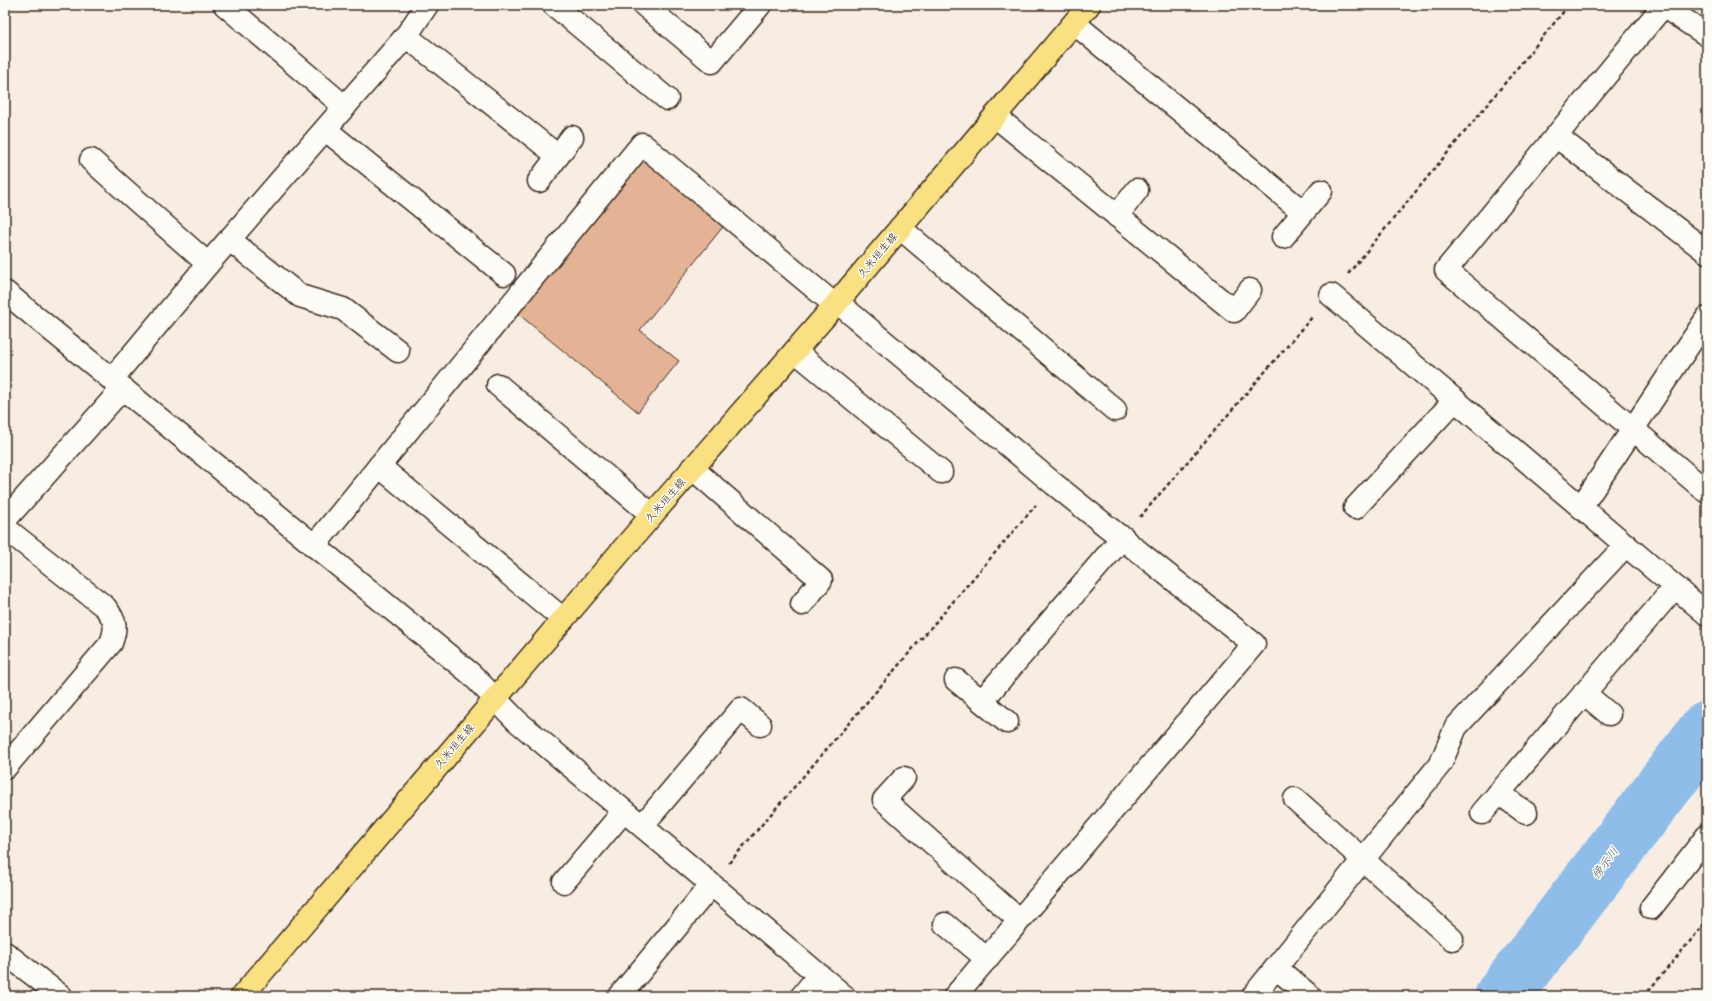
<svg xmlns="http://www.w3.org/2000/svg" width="1712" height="1001" viewBox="0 0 1712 1001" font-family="Delius,'Klee One',sans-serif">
  <rect width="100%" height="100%" fill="#f8ede3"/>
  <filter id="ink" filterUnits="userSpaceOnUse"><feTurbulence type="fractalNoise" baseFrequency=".025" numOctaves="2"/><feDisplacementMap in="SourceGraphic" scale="8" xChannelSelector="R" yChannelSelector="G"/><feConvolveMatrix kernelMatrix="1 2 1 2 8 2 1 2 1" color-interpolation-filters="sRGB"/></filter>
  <g filter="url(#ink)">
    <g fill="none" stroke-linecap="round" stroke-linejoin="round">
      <path stroke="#8ebde9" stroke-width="57" d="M 1503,996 L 1707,730"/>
    </g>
    <path fill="#e4b395" stroke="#3b2a1e" d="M 644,157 L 726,223 L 640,330 L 679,361 L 638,412 L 517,313 Z"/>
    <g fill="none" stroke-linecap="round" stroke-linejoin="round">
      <defs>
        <g id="minor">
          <path d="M 225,5 L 345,107"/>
          <path d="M 554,5 L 667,99"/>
          <path d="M 644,5 L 712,62 L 760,5"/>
          <path d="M 1074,23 L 1303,212"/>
          <path d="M 1707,35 L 1663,6 L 1446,270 L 1707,492"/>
          <path d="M 406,36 L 558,156"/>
          <path d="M 995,116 L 1234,311 L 1250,290"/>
          <path d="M 326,130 L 504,274"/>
          <path d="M 1556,136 L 1707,252"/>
          <path d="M 91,160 L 208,264"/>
          <path d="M 539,181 L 572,137"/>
          <path d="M 1117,216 L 1137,190"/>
          <path d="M 900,228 L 1115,410"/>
          <path d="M 1283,237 L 1321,191"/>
          <path d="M 230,240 L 300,296 L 343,309 L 398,351"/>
          <path d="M 5,292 L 471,674 L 517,721 L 844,996"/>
          <path d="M 1331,295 L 1707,614"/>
          <path d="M 837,302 L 1054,484 L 1254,644 L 955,996"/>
          <path d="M 795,351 L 941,472"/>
          <path d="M 112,379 L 208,264 L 406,36 L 427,5"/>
          <path d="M 498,385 L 652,515"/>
          <path d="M 379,466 L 563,619"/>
          <path d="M 692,468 L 821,580 L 802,604"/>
          <path d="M 1581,507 L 1707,318"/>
          <path d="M 1355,508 L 1455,400"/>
          <path d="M 5,520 L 123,388"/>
          <path d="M 5,528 L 105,607 C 116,621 117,627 111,643 L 5,768"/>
          <path d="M 314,546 L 642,144 L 835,305"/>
          <path d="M 956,680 L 1007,722"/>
          <path d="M 1584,693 L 1609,714"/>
          <path d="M 982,701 L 1123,537"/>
          <path d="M 904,778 L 884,800 L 1019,920"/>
          <path d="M 1499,793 L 1526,813"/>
          <path d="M 1295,799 L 1452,939"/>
          <path d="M 1482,813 L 1675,587"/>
          <path d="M 642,826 L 741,709 L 760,725"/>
          <path d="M 564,882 L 624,811"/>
          <path d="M 1651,908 L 1707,836"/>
          <path d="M 945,924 L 987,959"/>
          <path d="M 5,953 L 61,996"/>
          <path d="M 1276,968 L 1310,996"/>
          <path d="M 620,996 L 711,885"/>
          <path d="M 802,996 L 819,975"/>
          <path d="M 1253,996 L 1441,763 L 1456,727 L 1626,545"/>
        </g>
        <path id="major" d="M 242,996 L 652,515 L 835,305 L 1089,5"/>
      </defs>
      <use href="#minor" stroke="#3b2a1e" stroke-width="25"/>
      <use href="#major" stroke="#3b2a1e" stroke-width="25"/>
      <g stroke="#3b2a1e" stroke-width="2.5" stroke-dasharray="4 3" stroke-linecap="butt">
        <path d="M 1348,274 L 1569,5"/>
        <path d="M 1140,517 L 1313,316"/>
        <path d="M 729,863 L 1036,505"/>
        <path d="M 1644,996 L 1707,921"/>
      </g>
      <use href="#minor" stroke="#fdfcf7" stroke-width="22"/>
      <use href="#major" stroke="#f9e181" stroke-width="22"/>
    </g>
  </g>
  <g text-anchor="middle" stroke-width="3" stroke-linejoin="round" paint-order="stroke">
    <g font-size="11" fill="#3b2a1e" stroke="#fdfcf7">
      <text transform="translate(877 255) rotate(-50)" y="4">久米垣生線</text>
      <text transform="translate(665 500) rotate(-49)" y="4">久米垣生線</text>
      <text transform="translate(454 746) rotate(-50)" y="4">久米垣生線</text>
    </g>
    <g font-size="12" font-style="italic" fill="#54565b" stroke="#fdfcf7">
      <text transform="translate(1605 863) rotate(-53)" y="4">傍示川</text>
    </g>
  </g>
  <rect width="1712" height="1001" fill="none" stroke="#fdfcf7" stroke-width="20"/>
  <rect x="10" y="10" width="1692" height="981" fill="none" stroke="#3b2a1e" stroke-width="1.5" filter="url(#ink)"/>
</svg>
